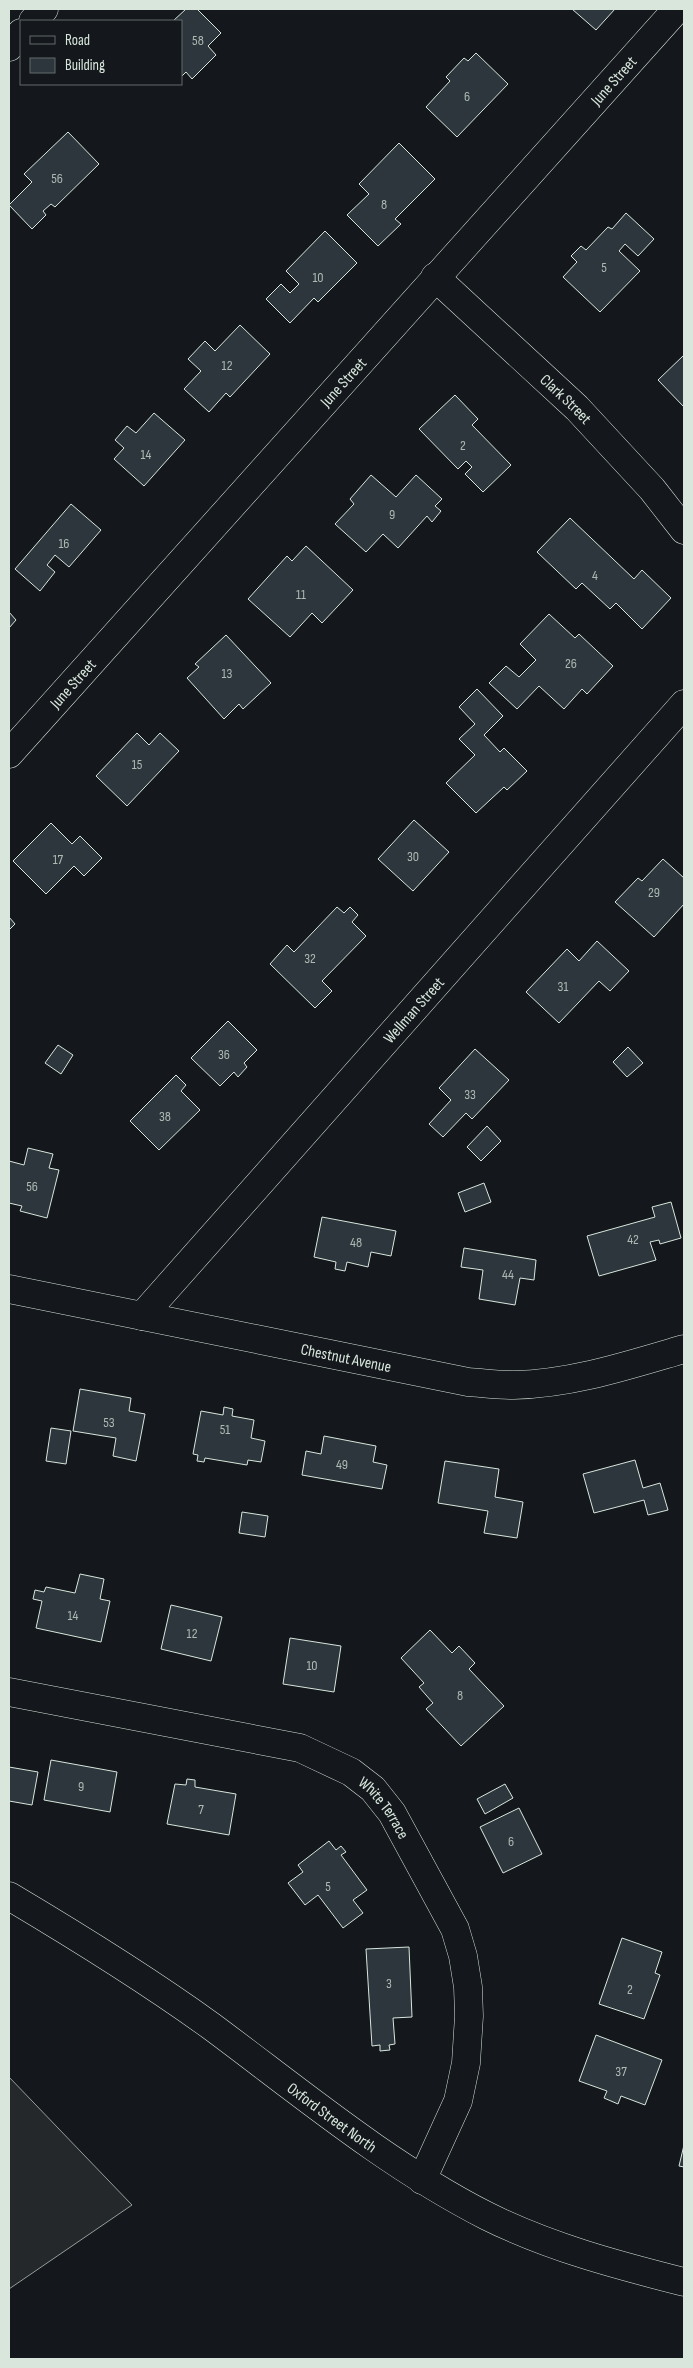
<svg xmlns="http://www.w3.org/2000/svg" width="693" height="2368" viewBox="0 0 693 2368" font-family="'Sofia Sans Condensed',sans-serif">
  <rect width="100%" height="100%" fill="#14181c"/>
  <path fill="#24282b" stroke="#939e99" d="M 9,2077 L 132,2205 L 9,2289 Z"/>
  <g fill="#2c363c" stroke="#d8e6dc">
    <path d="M 186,9 L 197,9 L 221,33 L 208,46 L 216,55 L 192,79 L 186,72 L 181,77 L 181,21 L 173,21 Z"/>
    <path d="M 572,9 L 615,9 L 596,30 Z"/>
    <path d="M 476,53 L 508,84 L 457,137 L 426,107 L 450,81 L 446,77 L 464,58 L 468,61 Z"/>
    <path d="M 68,132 L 99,164 L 55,207 L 51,204 L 43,211 L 46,215 L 32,229 L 9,205 L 32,182 L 24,174 Z"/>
    <path d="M 399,143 L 435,179 L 395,219 L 401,224 L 378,246 L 347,215 L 369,194 L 359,184 Z"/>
    <path d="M 626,213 L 654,239 L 638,256 L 625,244 L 619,251 L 640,271 L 600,312 L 563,277 L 577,262 L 571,256 L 581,246 L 586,250 L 608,227 L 612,229 Z"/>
    <path d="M 325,231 L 357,263 L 318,302 L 314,298 L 290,323 L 266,299 L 281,284 L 290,293 L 299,284 L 286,271 Z"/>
    <path d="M 240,325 L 270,354 L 230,397 L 226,393 L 209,412 L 184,389 L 201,371 L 188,359 L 205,341 L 215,351 Z"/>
    <path d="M 684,355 L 684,407 L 658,380 Z"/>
    <path d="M 455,395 L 478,419 L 472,425 L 511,465 L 483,492 L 465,474 L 472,467 L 466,461 L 458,469 L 419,429 Z"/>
    <path d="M 154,413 L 185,440 L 144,486 L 114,459 L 124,448 L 115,440 L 127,426 L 136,433 Z"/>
    <path d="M 371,475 L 396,497 L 416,475 L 442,499 L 435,506 L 441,511 L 432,522 L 427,516 L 398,548 L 383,534 L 366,552 L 335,524 L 354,504 L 350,499 Z"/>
    <path d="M 71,504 L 101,530 L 69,567 L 55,555 L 47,565 L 55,572 L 40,591 L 15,569 Z"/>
    <path d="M 570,518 L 634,579 L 642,570 L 671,598 L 642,629 L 616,603 L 610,609 L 582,583 L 576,589 L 537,552 Z"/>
    <path d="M 306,546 L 353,590 L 322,623 L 312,613 L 290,637 L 248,599 L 287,556 L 292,561 Z"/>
    <path d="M 9,612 L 16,620 L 9,628 Z"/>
    <path d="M 549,614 L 575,638 L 579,634 L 613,666 L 587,694 L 582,689 L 564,709 L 539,686 L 517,709 L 489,683 L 506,666 L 519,677 L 536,660 L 520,644 Z"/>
    <path d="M 226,635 L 271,683 L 243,709 L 239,704 L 224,719 L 187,678 L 199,667 L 195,664 Z"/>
    <path d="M 477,689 L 503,716 L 484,735 L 500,752 L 504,748 L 527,771 L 507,790 L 504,787 L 476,813 L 446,783 L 475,755 L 459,739 L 475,724 L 459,707 Z"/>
    <path d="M 137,733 L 149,745 L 160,733 L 179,751 L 127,806 L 96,776 Z"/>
    <path d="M 414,820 L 449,852 L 413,891 L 378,859 Z"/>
    <path d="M 51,823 L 72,844 L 80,836 L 102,858 L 84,876 L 74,866 L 46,894 L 13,861 Z"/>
    <path d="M 663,859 L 684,878 L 684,904 L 654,937 L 615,902 L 638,878 L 642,881 Z"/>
    <path d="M 337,907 L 344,913 L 350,907 L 358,915 L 352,922 L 366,936 L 322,981 L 332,991 L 315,1008 L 270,964 L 287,945 L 294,952 Z"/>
    <path d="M 9,917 L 15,924 L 9,930 Z"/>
    <path d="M 597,941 L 629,971 L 610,991 L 599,981 L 559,1023 L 526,992 L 567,949 L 579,961 Z"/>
    <path d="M 228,1021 L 257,1050 L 244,1063 L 247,1067 L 238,1077 L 234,1072 L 220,1086 L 191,1058 Z"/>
    <path d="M 58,1045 L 73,1055 L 61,1074 L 45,1063 Z"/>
    <path d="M 628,1047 L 643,1063 L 627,1077 L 613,1062 Z"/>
    <path d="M 475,1049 L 509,1080 L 472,1119 L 466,1113 L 443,1137 L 429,1124 L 451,1100 L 439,1088 Z"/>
    <path d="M 176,1075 L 186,1085 L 181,1091 L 200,1110 L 159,1150 L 130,1121 Z"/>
    <path d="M 487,1126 L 501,1141 L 481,1161 L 467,1147 Z"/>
    <path d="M 28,1148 L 53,1154 L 49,1168 L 59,1170 L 47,1218 L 20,1211 L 22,1206 L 9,1203 L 9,1161 L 24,1165 Z"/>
    <path d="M 484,1183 L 491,1202 L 465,1212 L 458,1193 Z"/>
    <path d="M 671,1202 L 681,1238 L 660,1244 L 659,1240 L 650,1242 L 656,1260 L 599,1276 L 587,1236 L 655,1217 L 652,1207 Z"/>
    <path d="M 322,1217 L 396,1231 L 391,1256 L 371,1252 L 368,1267 L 347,1262 L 345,1271 L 335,1269 L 336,1262 L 314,1257 Z"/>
    <path d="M 464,1248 L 536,1260 L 534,1280 L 520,1278 L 515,1305 L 479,1299 L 483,1270 L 461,1267 Z"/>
    <path d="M 80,1389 L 131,1398 L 129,1411 L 145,1414 L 136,1461 L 113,1456 L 116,1438 L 73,1431 Z"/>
    <path d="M 224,1407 L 233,1409 L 232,1416 L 254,1420 L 251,1438 L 265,1441 L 261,1462 L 248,1460 L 247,1465 L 205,1458 L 204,1462 L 197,1461 L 198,1455 L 193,1454 L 201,1411 L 223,1415 Z"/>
    <path d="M 51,1428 L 71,1431 L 66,1464 L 46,1461 Z"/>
    <path d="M 324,1436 L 376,1446 L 373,1462 L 387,1465 L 382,1489 L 302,1475 L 306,1451 L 321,1454 Z"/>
    <path d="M 635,1460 L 643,1488 L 660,1483 L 668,1510 L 648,1515 L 644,1500 L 594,1513 L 583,1474 Z"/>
    <path d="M 445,1461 L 499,1469 L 495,1497 L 523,1502 L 517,1538 L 484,1533 L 488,1511 L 438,1503 Z"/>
    <path d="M 242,1512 L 268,1516 L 265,1537 L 239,1533 Z"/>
    <path d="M 80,1574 L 104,1579 L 100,1599 L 110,1601 L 101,1642 L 36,1628 L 42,1601 L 33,1599 L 35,1590 L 44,1592 L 46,1587 L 75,1593 Z"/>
    <path d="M 171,1605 L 222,1617 L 211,1661 L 161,1649 Z"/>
    <path d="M 430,1630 L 452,1653 L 459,1646 L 475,1663 L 469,1669 L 504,1706 L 461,1746 L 426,1709 L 433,1703 L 419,1687 L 424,1683 L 401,1658 Z"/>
    <path d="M 290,1638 L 341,1646 L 334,1692 L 283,1684 Z"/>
    <path d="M 51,1760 L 117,1772 L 110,1812 L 44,1800 Z"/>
    <path d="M 9,1767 L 38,1772 L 32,1805 L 9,1801 Z"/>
    <path d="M 187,1779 L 195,1780 L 195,1787 L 236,1794 L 229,1835 L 167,1824 L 175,1784 L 186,1785 Z"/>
    <path d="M 505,1784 L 513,1798 L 485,1814 L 477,1799 Z"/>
    <path d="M 519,1808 L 542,1854 L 503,1873 L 480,1827 Z"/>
    <path d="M 329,1841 L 336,1850 L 341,1846 L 346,1852 L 341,1855 L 367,1890 L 353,1900 L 363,1913 L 343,1928 L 318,1895 L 305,1905 L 288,1883 L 303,1872 L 298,1865 Z"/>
    <path d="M 622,1938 L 662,1952 L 655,1973 L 660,1975 L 644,2019 L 599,2004 Z"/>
    <path d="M 409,1947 L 412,2017 L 393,2018 L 395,2044 L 389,2045 L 390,2050 L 380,2051 L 380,2045 L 372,2046 L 366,1949 Z"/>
    <path d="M 596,2035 L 662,2060 L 645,2105 L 621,2096 L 618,2104 L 604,2098 L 607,2091 L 579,2081 Z"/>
    <path d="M 684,2145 L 684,2167 L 679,2166 Z"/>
  </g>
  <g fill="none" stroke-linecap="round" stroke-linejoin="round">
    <defs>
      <g id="street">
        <path d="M 33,21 L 44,9"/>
        <path d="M 9,47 L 21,33"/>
        <path id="s1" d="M 435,277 L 577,408 L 652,489 L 684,530"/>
        <path id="s2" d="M 9,754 L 677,9"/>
        <path id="s3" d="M 9,1289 L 468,1382 C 483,1383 499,1385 514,1385 C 572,1384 629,1365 684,1349"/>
        <path id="s4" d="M 142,1316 L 684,704"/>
        <path id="s5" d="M 9,1692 L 300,1748 L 351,1772 L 373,1789 L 392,1813 L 455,1929 L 463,1956 L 468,1987 L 469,2016 L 466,2063 L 458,2101 L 422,2180"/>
      </g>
      <g id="secondary">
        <path id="s6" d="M 9,1896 C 78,1937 146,1979 211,2026 C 300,2092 387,2165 487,2216 C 549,2247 617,2265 684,2282"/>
      </g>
    </defs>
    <use href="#street" stroke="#d8e6dc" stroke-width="29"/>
    <use href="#secondary" stroke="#d8e6dc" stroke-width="29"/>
    <use href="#street" stroke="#14181c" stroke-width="28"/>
    <use href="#secondary" stroke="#14181c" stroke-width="28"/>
  </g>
  <g text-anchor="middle" stroke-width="4" stroke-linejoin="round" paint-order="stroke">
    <g font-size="14" fill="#adbab4">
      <text x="198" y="45">58</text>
      <text x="467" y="101">6</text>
      <text x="57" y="183">56</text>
      <text x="384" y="209">8</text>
      <text x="604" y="272">5</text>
      <text x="318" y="282">10</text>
      <text x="227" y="370">12</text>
      <text x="463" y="450">2</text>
      <text x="146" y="459">14</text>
      <text x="392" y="519">9</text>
      <text x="64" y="548">16</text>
      <text x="595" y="580">4</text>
      <text x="301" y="599">11</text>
      <text x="571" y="668">26</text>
      <text x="227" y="678">13</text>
      <text x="137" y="769">15</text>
      <text x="413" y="861">30</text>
      <text x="58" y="864">17</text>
      <text x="654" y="897">29</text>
      <text x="310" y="963">32</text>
      <text x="563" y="991">31</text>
      <text x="224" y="1059">36</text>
      <text x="470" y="1099">33</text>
      <text x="165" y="1121">38</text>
      <text x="32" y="1191">56</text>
      <text x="633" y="1244">42</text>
      <text x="356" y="1247">48</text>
      <text x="508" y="1279">44</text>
      <text x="109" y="1427">53</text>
      <text x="225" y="1434">51</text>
      <text x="342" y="1469">49</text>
      <text x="73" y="1620">14</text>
      <text x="192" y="1638">12</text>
      <text x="312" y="1670">10</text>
      <text x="460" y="1700">8</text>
      <text x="81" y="1791">9</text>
      <text x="201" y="1814">7</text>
      <text x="511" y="1846">6</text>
      <text x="328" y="1891">5</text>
      <text x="389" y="1988">3</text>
      <text x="630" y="1994">2</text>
      <text x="621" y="2076">37</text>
    </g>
    <g font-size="16" fill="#d8e6dc" stroke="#14181c">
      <text dy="6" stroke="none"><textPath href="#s2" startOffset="905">June Street</textPath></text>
      <text dy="6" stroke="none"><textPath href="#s2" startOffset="500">June Street</textPath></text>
      <text dy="6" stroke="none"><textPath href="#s1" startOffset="179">Clark Street</textPath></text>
      <text dy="6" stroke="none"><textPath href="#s2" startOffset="95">June Street</textPath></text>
      <text dy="6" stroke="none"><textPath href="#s4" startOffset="409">Wellman Street</textPath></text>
      <text dy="6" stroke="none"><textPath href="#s3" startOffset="344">Chestnut Avenue</textPath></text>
      <text dy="6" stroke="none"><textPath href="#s5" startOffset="402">White Terrace</textPath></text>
      <text dy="6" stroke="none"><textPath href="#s6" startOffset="392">Oxford Street North</textPath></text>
    </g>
  </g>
  <rect width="693" height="2368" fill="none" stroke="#d8e6dc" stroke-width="20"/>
  <rect x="20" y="20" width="162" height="65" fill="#14181c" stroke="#626a69"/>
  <rect x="30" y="36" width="25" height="8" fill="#14181c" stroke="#626a69"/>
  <text x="65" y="45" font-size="15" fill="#d8e6dc">Road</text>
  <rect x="30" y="58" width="25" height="15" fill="#2c363c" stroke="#626a69"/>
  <text x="65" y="70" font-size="15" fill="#d8e6dc">Building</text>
</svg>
